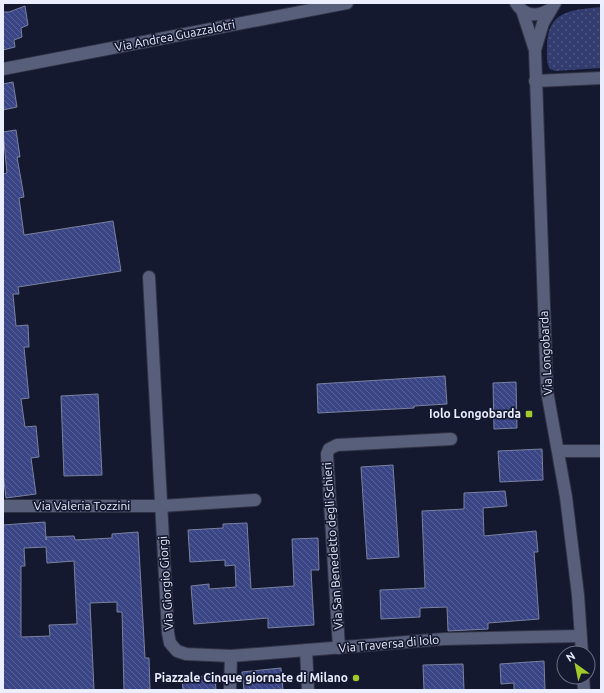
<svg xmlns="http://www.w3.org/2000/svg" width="604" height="693" viewBox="0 0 604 693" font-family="Ubuntu,sans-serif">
  <defs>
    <pattern id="grass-dots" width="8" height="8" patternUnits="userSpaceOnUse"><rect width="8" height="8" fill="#333c6e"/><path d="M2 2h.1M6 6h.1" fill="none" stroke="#515884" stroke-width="1.8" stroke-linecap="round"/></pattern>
    <pattern id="building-back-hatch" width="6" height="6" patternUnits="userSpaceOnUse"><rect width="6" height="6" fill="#394585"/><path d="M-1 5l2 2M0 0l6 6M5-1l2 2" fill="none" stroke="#566097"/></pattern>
  </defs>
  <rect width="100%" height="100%" fill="#151930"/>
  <path fill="url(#grass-dots)" d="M 601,7 L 601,68 L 555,71 L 550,69 C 546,63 547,54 547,48 C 547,10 571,10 601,7 Z"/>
  <g fill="url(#building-back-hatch)" stroke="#7a829f" fill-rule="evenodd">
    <path d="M 25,6 L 28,25 L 21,28 L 22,37 L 14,40 L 15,47 L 3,50 L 3,12 L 9,12 Z"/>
    <path d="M 13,82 L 17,107 L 3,110 L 3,84 Z"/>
    <path d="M 16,130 L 20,157 L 17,157 L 24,197 L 19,198 L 24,235 L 113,221 L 121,271 L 18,287 L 19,294 L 13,294 L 16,326 L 28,325 L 29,347 L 24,347 L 29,398 L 21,399 L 25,427 L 36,426 L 39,457 L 31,458 L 36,494 L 6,498 L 3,473 L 3,174 L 7,173 L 3,132 Z"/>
    <path d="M 445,376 L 447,404 L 414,406 L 414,408 L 318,413 L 317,384 Z"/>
    <path d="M 516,382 L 517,428 L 494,429 L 493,383 Z"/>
    <path d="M 98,394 L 102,475 L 64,476 L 61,396 Z"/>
    <path d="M 542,449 L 543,480 L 500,482 L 498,451 Z"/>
    <path d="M 393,465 L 399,557 L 367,559 L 361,467 Z"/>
    <path d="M 505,491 L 507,506 L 483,508 L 484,536 L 536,531 L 538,552 L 534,552 L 539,619 L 488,623 L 488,629 L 448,631 L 447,607 L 420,608 L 420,617 L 381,619 L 380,590 L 425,588 L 422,511 L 464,509 L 464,493 Z"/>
    <path d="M 45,522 L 46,540 L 46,537 L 74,536 L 75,540 L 112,538 L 112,534 L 138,532 L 145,658 L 149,658 L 150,690 L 124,690 L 122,612 L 117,612 L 117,602 L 90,603 L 94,690 L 3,690 L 3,525 ZM 46,547 L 47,563 L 74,561 L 77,624 L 49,625 L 50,636 L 21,637 L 21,566 L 25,566 L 24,548 Z"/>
    <path d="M 247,523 L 251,589 L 294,586 L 292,539 L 318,538 L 319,570 L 311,570 L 314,625 L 268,628 L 268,618 L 194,624 L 191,586 L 209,584 L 209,589 L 236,587 L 235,565 L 225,566 L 225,560 L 190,562 L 188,530 L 223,528 L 223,524 Z"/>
    <path d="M 544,661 L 545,690 L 514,690 L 514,683 L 501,684 L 500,664 Z"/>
    <path d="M 463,664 L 464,690 L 424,690 L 423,665 Z"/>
    <path d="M 281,668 L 283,690 L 244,690 L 242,672 Z"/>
    <path d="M 215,676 L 216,690 L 183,690 L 182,677 Z"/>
  </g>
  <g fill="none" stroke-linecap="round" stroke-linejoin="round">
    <defs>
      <g id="minor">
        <path d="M 516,3 C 524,16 537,17 549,10"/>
        <path d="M 555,3 L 543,23 L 535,50 L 547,391 L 566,497 L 578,595 L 582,653"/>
        <path d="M 522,10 L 535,50"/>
        <path d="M 3,69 L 347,3"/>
        <path d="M 535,81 L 601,78"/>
        <path d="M 149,277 L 168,633 L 170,643 L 177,651 L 186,654 L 231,656 L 444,639 L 580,636"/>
        <path d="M 559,451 L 601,451"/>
        <path d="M 3,506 L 161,506 L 255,500"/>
        <path d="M 339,648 L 327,454 L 329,449 L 337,445 L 451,439"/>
        <path d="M 306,650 L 308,690"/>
        <path d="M 583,677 L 584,690"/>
        <path d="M 230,690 L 231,656"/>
      </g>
    </defs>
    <use href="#minor" stroke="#313345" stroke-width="14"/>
    <use href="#minor" stroke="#585f7a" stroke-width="12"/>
  </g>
  <g fill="#a1c929" stroke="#151930" stroke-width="1.5">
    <rect x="525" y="410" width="8" height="8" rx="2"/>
    <circle cx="356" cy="678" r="4"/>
  </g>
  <g text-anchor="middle" stroke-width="3.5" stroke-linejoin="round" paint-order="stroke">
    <g font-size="12" fill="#eaeefe" stroke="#151930">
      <text transform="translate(175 36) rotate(-11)" y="4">Via Andrea Guazzalotri</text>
      <text transform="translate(546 353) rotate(-93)" y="4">Via Longobarda</text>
      <text x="82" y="510">Via Valeria Tozzini</text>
      <text transform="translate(333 546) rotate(-94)" y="4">Via San Benedetto degli Schieri</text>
      <text transform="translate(166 583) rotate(-94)" y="4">Via Giorgio Giorgi</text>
      <text transform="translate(389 644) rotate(-5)" y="4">Via Traversa di Iolo</text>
    </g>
    <g font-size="12" font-weight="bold" fill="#eaeefe" stroke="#151930" text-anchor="end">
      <text x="521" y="418">Iolo Longobarda</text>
      <text x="348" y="682">Piazzale Cinque giornate di Milano</text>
    </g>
  </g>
  <rect width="604" height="693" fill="none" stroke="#eaeefe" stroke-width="8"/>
  <g transform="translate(576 665) rotate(327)"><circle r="19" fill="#151930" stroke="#6a6e82"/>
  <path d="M0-3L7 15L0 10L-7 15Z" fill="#a1c929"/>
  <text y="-6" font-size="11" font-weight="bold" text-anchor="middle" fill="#eaeefe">N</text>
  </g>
</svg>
